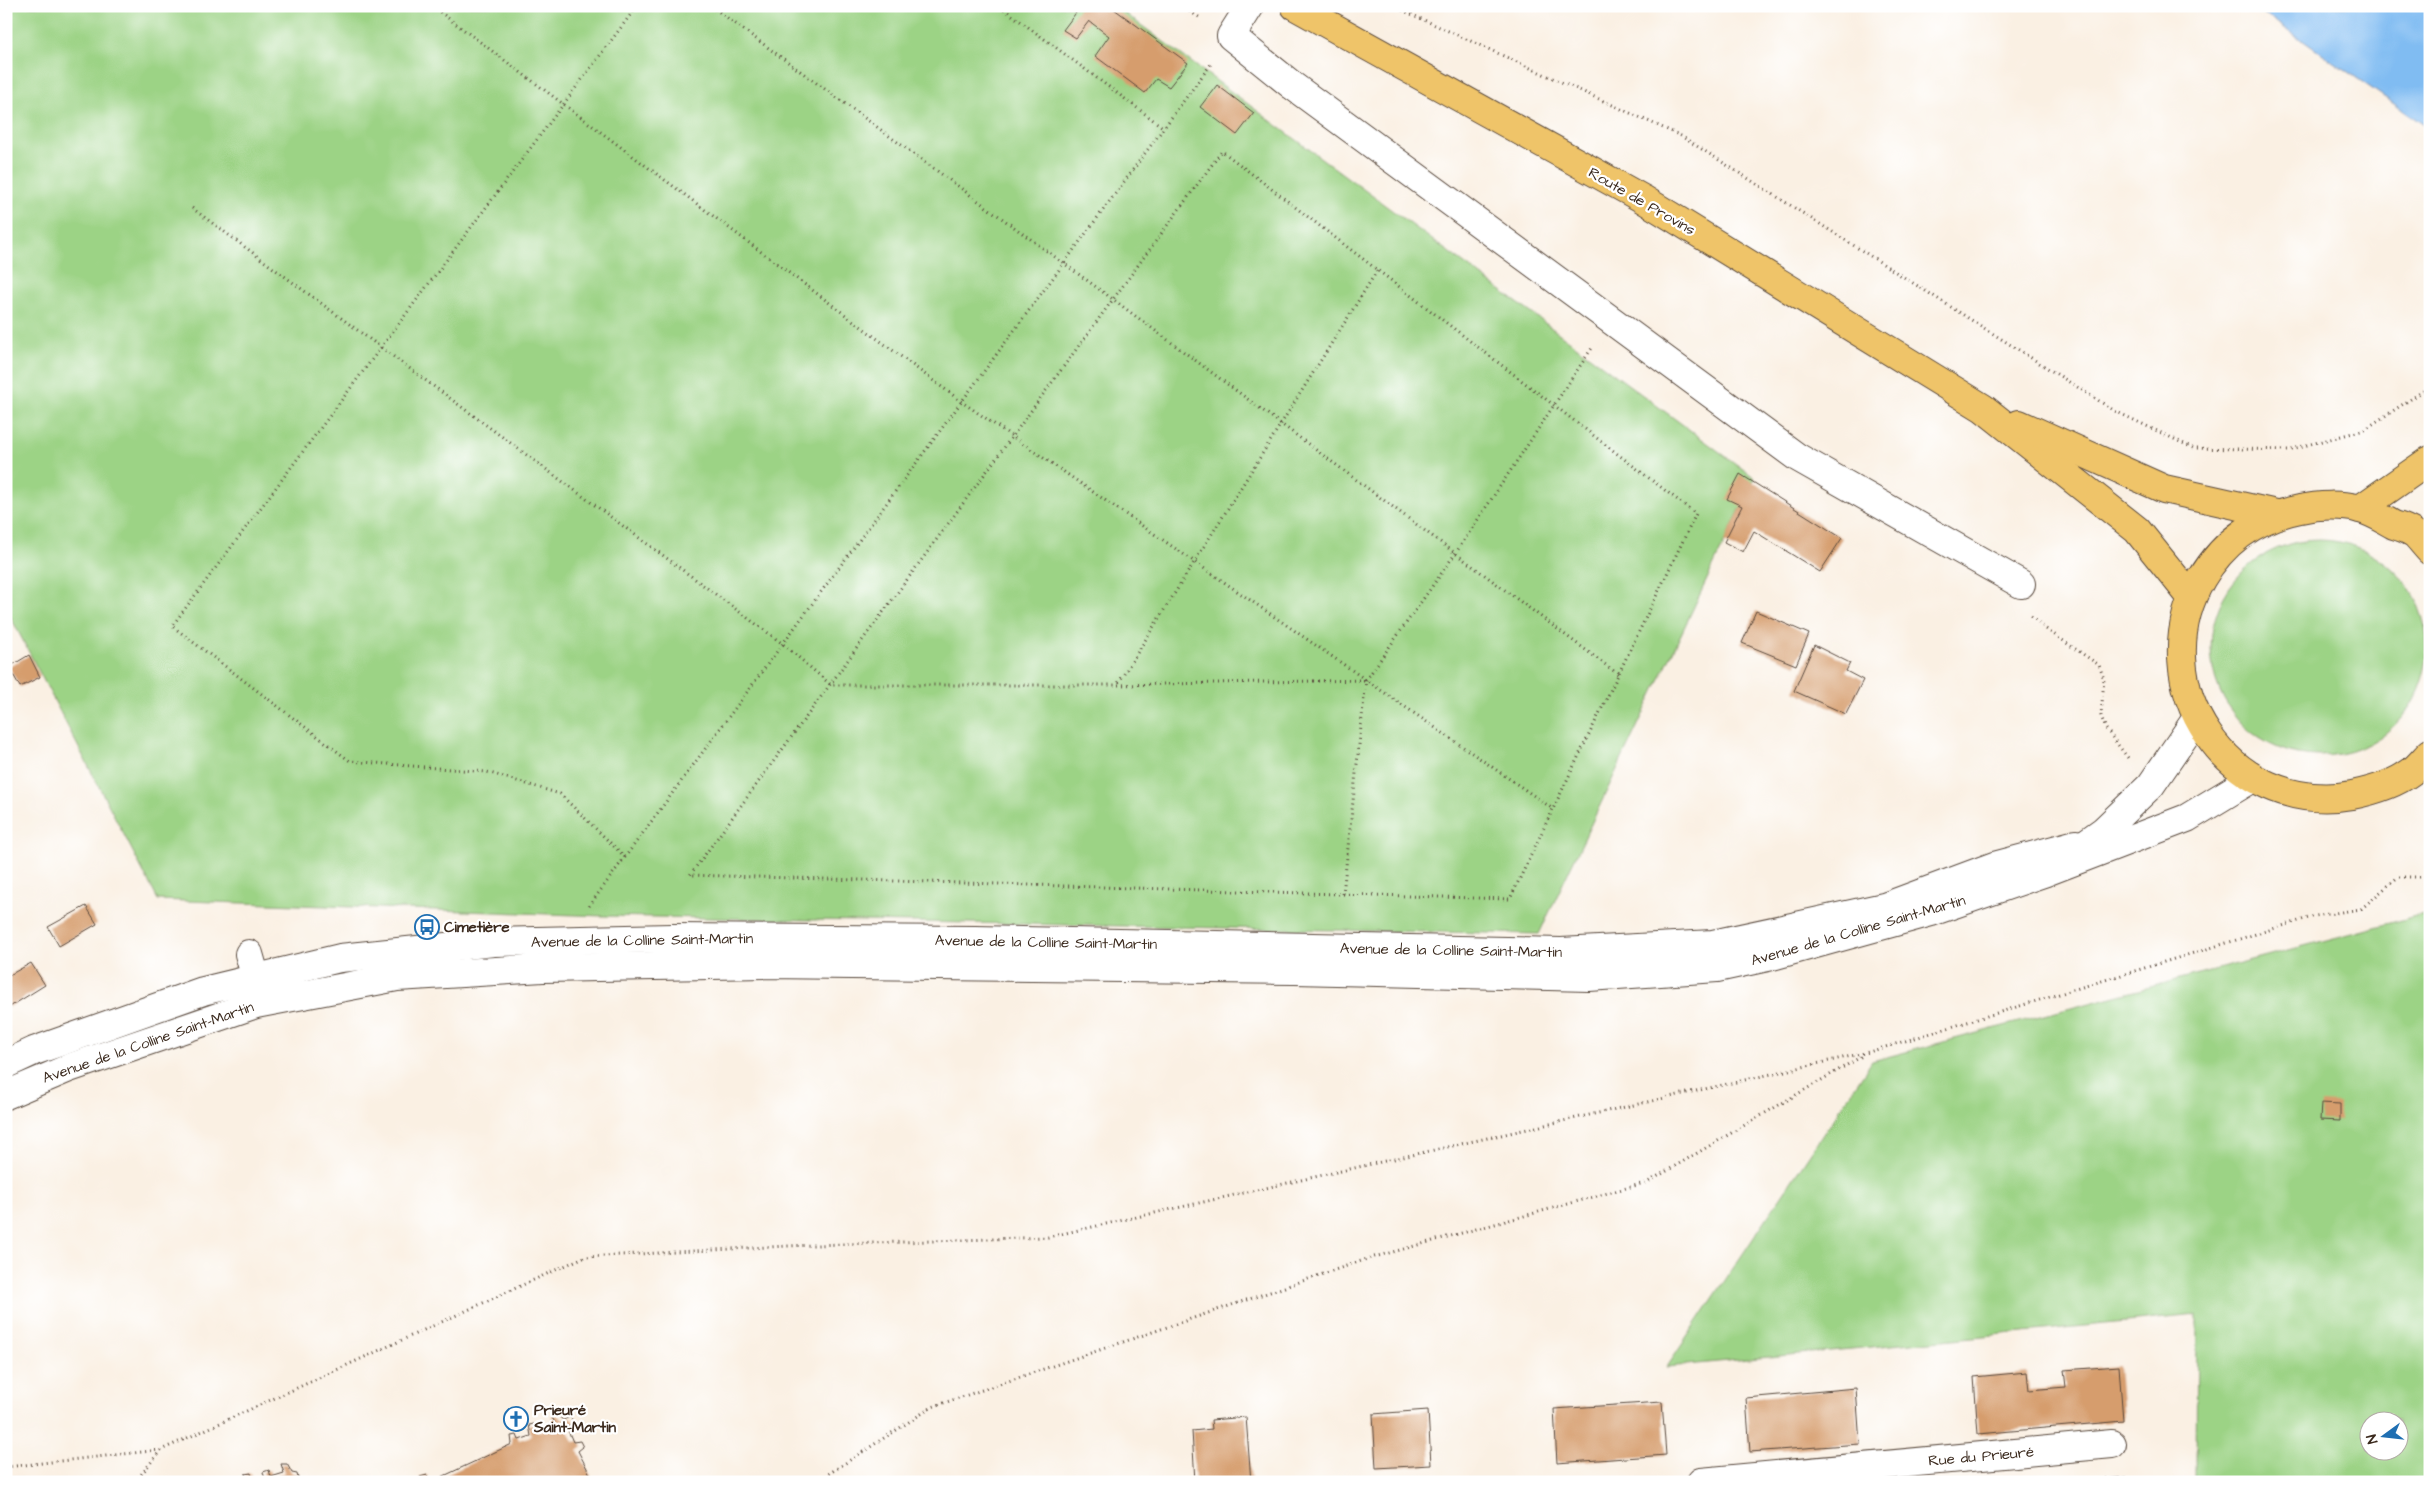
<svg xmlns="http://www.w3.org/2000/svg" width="2436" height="1488" viewBox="0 0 2436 1488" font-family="'Architects Daughter',sans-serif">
  <rect width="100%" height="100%" fill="#fff"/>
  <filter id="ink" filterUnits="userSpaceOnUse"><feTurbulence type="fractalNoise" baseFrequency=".02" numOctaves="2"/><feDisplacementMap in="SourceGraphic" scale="10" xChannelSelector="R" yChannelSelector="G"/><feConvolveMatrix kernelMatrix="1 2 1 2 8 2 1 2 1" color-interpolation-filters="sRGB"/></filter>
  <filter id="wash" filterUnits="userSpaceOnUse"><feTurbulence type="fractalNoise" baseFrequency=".0096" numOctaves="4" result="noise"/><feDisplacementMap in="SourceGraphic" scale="20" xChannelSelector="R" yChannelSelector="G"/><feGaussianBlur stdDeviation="1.12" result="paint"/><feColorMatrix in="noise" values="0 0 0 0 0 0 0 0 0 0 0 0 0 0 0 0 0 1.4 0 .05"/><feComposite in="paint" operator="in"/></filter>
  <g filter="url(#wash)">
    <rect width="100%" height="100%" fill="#faf0e3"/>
    <g fill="#9cd385" stroke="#6c7e52" fill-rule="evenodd">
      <path d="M 6,6 L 1115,6 L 1755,478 L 1539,934 L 603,916 L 158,900 L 6,608 Z"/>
      <circle cx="2319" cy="648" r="108"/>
      <path d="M 2424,914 L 2430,916 L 2430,1482 L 2196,1482 L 2197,1315 L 1667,1367 L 1872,1061 ZM 2368,1420 L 2398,1420 L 2398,1450 L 2368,1450 Z"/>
    </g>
    <path fill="#80bcf2" stroke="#5e7388" d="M 2253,6 L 2430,6 L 2430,129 Z"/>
    <g id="blocks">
      <g fill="#d69d6d">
        <path d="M 1081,6 L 1110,6 L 1188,63 L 1169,87 L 1156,79 L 1145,93 L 1095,56 L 1109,36 L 1089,21 L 1076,38 L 1063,30 Z"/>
        <path d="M 1217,85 L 1254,113 L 1237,135 L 1200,107 Z"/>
        <path d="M 1740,474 L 1842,538 L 1820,572 L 1754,531 L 1743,552 L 1724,542 L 1742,506 L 1727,499 Z"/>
        <path d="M 1756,611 L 1809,634 L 1796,665 L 1742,643 Z"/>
        <path d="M 1814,645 L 1850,663 L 1846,671 L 1863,680 L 1846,714 L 1794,691 Z"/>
        <path d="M 29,655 L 40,677 L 20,687 L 9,667 Z"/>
        <path d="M 86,906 L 97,924 L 59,946 L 48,927 Z"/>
        <path d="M 31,963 L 45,985 L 8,1008 L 6,977 Z"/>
        <path d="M 2321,1103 L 2340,1104 L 2340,1121 L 2320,1120 Z"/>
        <path d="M 2119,1366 L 2123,1421 L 1978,1434 L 1974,1377 L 2027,1372 L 2029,1390 L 2066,1387 L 2064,1370 Z"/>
        <path d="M 1856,1388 L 1860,1444 L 1750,1452 L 1746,1398 Z"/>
        <path d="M 1662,1402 L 1666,1455 L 1557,1463 L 1554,1409 Z"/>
        <path d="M 1428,1410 L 1431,1465 L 1376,1468 L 1373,1414 Z"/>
        <path d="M 557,1415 L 563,1420 L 570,1417 L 574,1422 L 567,1428 L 573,1442 L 580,1441 L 583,1447 L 578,1451 L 594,1482 L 431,1482 L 512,1444 L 511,1436 L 517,1435 L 519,1440 L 531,1436 L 529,1425 L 534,1424 L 538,1432 L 555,1425 L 552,1416 Z"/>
        <path d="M 1246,1417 L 1251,1482 L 1195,1482 L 1192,1431 L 1212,1429 L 1211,1420 Z"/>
        <path d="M 281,1464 L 287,1464 L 292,1473 L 297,1474 L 299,1482 L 255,1482 L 265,1479 L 263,1472 L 269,1470 L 271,1477 L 284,1473 Z"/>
        <path d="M 251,1473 L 253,1482 L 247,1482 L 245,1474 Z"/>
        <path d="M 427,1475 L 429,1482 L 421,1482 L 420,1477 Z"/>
        <path d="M 2127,1477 L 2127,1482 L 2092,1482 L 2092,1480 Z"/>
      </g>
    </g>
  </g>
  <g filter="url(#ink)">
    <use href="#blocks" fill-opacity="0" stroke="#58483c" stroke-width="1"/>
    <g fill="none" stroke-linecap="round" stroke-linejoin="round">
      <defs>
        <g id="minor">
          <path d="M 1250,6 L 1231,36 L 1293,86 L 1797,457 L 2021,584"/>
          <path d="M 2075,851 L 2103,831 L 2151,785 L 2197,718"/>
          <path d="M 249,954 L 261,996"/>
          <path d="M 6,1064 L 34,1051 L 203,991 L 340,958 L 494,942 L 672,938 L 975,940 L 1561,952 L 1713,944 L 1884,907 L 1994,866 L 2076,844"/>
          <path d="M 6,1095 L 69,1068 L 256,1004 L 397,977 L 543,968 L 766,964 L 1295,970 L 1589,977 L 1717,968 L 1772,956 L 1931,912 L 2046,872 L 2187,818 L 2253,778"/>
          <path d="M 1701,1482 L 2112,1444"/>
        </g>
        <g id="major">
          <path d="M 1295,6 L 1643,199 L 1983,408 L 2137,530 L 2191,597"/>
          <path d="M 2019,424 L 2164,489 L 2276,514"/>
          <path d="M 2360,509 L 2430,460"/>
          <path d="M 2430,551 C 2425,546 2420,539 2415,534 C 2409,530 2401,527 2394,525 C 2383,519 2372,512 2360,509 C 2342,504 2318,505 2300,509 C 2258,517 2224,541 2202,578 C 2140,684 2230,817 2352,795 C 2372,791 2395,784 2411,772 C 2418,767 2424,759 2430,753"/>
        </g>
      </defs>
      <use href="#minor" stroke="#58483c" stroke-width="30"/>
      <use href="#major" stroke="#58483c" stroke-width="30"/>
      <g stroke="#58483c" stroke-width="3" stroke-dasharray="1 4" stroke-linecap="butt">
        <path d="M 432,6 L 962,402 C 1159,537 1356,673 1553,809 L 1510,899 L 690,875 L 1222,151 L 1696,514 L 1553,809"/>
        <path d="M 711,6 L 1114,300 L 1618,674"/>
        <path d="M 1000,6 L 1164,128"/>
        <path d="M 1181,6 L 1202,19"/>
        <path d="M 1393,6 L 1681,136 L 2115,411 L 2193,448 L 2288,450 L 2364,430 L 2426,389 L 2430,383"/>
        <path d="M 192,208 L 783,644 L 831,685 L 1117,685"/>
        <path d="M 2031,616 L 2046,629 L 2099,665 L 2104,679 L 2101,716 L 2106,729 L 2128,758"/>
        <path d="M 1364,680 L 1117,685 L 1377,271"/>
        <path d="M 625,857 L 560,794 L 487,772 L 350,761 L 172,626 L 637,6"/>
        <path d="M 1343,894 L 1366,680 L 1455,554 L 1592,348"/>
        <path d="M 589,906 L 1211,64"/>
        <path d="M 6,1467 L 160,1450"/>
        <path d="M 135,1482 L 161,1450 L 584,1257 L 786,1246 L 1048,1237 L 1869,1052 L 2315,916 L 2361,909 L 2398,877 L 2430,877"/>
        <path d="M 816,1482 L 932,1407 L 1367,1259 L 1648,1182 L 1864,1055"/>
      </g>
      <use href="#minor" stroke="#fff" stroke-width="28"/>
      <use href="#major" stroke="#efc469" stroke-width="28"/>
    </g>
  </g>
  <defs>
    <symbol id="bus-ring" viewBox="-11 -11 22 22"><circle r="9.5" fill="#fff" stroke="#1f6fb2" stroke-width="1.5"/><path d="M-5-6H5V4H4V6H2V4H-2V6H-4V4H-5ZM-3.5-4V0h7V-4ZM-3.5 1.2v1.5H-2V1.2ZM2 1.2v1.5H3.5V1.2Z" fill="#1f6fb2"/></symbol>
    <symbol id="church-ring" viewBox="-11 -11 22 22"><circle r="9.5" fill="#fff" stroke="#1f6fb2" stroke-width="1.5"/><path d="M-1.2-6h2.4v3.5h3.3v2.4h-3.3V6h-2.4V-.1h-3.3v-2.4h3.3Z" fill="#1f6fb2"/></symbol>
  </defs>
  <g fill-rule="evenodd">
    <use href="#bus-ring" x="413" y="913" width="28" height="28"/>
    <use href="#church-ring" x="502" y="1405" width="28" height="28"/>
  </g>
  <g text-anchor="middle" stroke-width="4.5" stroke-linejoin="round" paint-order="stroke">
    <g font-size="15" fill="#3b2a1e" stroke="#fff">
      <text transform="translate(1642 201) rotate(30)" y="5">Route de Provins</text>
      <text transform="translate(1858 930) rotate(-16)" y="5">Avenue de la Colline Saint-Martin</text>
      <text transform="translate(642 940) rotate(-1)" y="5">Avenue de la Colline Saint-Martin</text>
      <text transform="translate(1046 942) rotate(1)" y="5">Avenue de la Colline Saint-Martin</text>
      <text transform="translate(1451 950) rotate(1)" y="5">Avenue de la Colline Saint-Martin</text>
      <text transform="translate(148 1042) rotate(-19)" y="5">Avenue de la Colline Saint-Martin</text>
      <text transform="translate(1981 1456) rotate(-5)" y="5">Rue du Prieuré</text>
    </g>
    <g font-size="15" font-weight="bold" fill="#3b2a1e" stroke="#fff" text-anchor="start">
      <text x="444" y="932">Cimetière</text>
      <text x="534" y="1415">Prieuré<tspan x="534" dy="17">Saint-Martin</tspan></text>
    </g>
  </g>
  <rect width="2436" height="1488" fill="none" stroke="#fff" stroke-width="25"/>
  <g transform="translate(2384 1436) rotate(255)"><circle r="24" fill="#ffffff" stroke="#b1aaa5"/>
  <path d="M0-4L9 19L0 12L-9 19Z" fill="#1f6fb2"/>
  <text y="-8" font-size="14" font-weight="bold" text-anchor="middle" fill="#3b2a1e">N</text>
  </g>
</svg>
